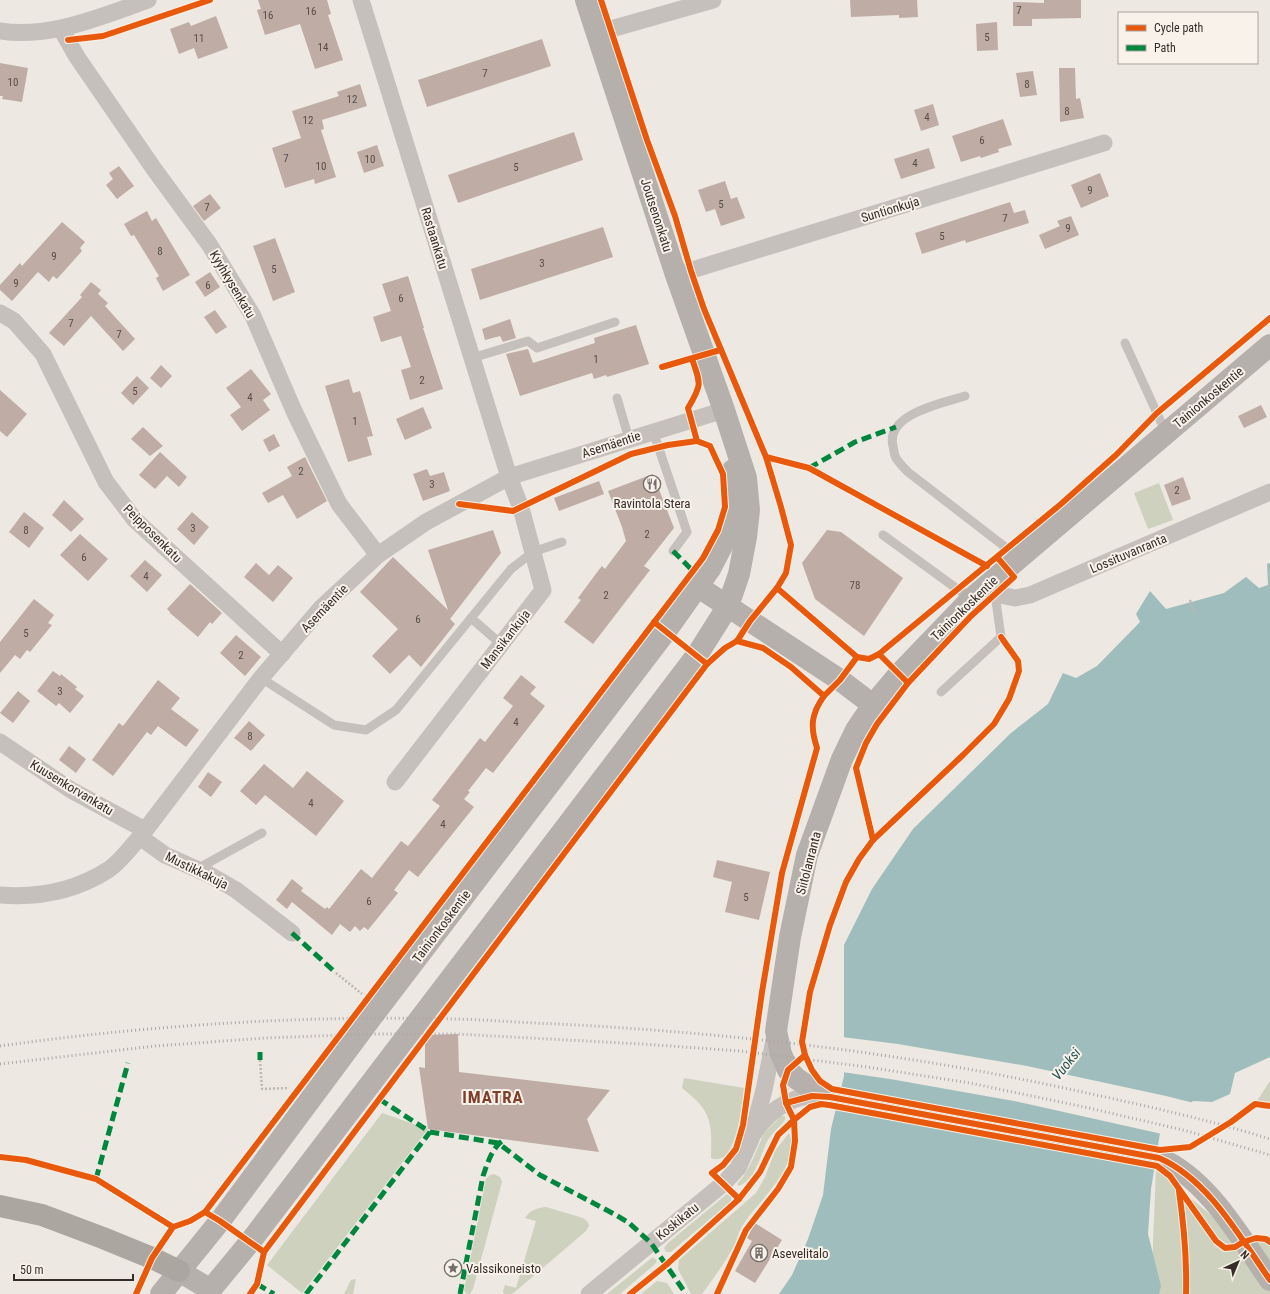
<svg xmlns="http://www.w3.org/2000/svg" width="1270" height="1294" viewBox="0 0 1270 1294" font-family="'Roboto Condensed',sans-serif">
  <rect width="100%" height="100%" fill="#ede8e2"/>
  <g fill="#ced1bd">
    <path d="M 1159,483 L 1173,520 L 1148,529 L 1134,493 Z"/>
    <path d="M 684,1078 L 744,1088 C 742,1102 737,1169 711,1158 C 712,1122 712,1111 682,1088 Z"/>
    <path d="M 1270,1081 L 1270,1108 L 1255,1104 Z"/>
    <path d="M 382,1113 L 428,1129 L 302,1293 L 267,1265 Z"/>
    <path d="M 781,1116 L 785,1116 L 785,1120 C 779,1127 771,1134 767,1142 C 759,1158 756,1178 739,1186 L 737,1184 L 743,1177 L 753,1159 L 764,1133 Z"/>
    <path d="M 789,1133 C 802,1166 758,1200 743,1225 C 738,1232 737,1241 733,1248 C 724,1264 713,1279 702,1294 L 691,1294 L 678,1269 L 679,1260 L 756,1193 L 765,1177 L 775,1151 Z"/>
    <path d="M 1156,1169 L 1243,1242 L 1266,1239 L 1270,1242 L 1270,1294 L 1151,1294 Z"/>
    <path d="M 494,1174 L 500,1177 L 502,1182 L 473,1289 L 470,1294 L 467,1294 L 464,1290 L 465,1286 L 486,1179 L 490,1175 Z"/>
    <path d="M 727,1194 L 731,1196 L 731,1201 L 671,1252 L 666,1252 L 664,1248 L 668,1243 Z"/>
    <path d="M 546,1207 L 583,1218 L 588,1222 L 589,1226 L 586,1231 L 517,1290 L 512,1294 L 504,1294 L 503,1291 L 505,1285 L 516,1288 L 536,1221 L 525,1218 C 530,1210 537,1208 546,1207 Z"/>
    <path d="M 653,1257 L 657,1261 L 655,1264 L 620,1294 L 607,1294 Z"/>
    <path d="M 356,1279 L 353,1294 L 344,1294 L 351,1280 Z"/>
    <path d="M 657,1281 L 667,1283 L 674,1294 L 641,1294 Z"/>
  </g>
  <path fill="#9fbdbc" d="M 1270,563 L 1270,1057 L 1235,1073 L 1230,1094 L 1212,1102 L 1193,1101 L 1160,1133 L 1151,1189 L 1148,1234 L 1161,1286 L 1159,1294 L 779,1294 L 792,1275 L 808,1239 L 823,1195 L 831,1129 L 844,1076 L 844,945 L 872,889 L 913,829 L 1011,733 L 1048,704 L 1063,673 L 1076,678 L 1097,666 L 1140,622 L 1136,614 L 1150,591 L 1166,609 L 1224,593 L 1246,577 L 1259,588 L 1268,585 L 1267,564 Z"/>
  <path fill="#ede8e2" d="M 842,1037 L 898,1044 L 1027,1066 L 1166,1096 L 1194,1103 L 1162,1134 L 1019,1102 L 890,1079 L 842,1072 Z"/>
  <g fill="#bfada5">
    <path d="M 258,0 L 327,0 L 331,14 L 328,15 L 343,60 L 315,69 L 300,24 L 265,35 L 257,10 L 261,9 Z"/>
    <path d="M 850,0 L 917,0 L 918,17 L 899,18 L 899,15 L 851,17 Z"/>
    <path d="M 1044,0 L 1081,0 L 1081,18 L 1032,19 L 1032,26 L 1013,26 L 1013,2 L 1044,3 Z"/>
    <path d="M 216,16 L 228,48 L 198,59 L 194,48 L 179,54 L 170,29 L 189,22 L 191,26 Z"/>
    <path d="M 997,22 L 998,50 L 977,51 L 976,24 Z"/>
    <path d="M 542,39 L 551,66 L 427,107 L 418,80 Z"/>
    <path d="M 0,63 L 28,68 L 22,102 L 2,99 L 3,96 L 0,96 Z"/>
    <path d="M 1059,68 L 1075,68 L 1076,99 L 1080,98 L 1084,118 L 1060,122 Z"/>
    <path d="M 1033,71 L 1037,95 L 1020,97 L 1016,73 Z"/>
    <path d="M 360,84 L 367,106 L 322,120 L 324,129 L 321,130 L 336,177 L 315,184 L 314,179 L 285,188 L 272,148 L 301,138 L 292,111 L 339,96 L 337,92 Z"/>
    <path d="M 933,104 L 939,125 L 921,131 L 914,110 Z"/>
    <path d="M 1003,119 L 1012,145 L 998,149 L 999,152 L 981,158 L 980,156 L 961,162 L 952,136 Z"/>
    <path d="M 574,132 L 583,160 L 458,203 L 448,175 Z"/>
    <path d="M 377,145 L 384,166 L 364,173 L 357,152 Z"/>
    <path d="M 929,148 L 935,168 L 901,179 L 894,159 Z"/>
    <path d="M 119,166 L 134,186 L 117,199 L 106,185 L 113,179 L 109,173 Z"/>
    <path d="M 1100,173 L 1109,196 L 1081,208 L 1071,185 Z"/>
    <path d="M 725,181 L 731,199 L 737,197 L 745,218 L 721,226 L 715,209 L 706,212 L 698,190 Z"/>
    <path d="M 210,194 L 221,208 L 204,221 L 193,206 Z"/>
    <path d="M 1010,202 L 1014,213 L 1025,210 L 1029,223 L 966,243 L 965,240 L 922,254 L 915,233 Z"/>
    <path d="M 147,211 L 152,221 L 156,218 L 190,275 L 163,291 L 156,278 L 159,276 L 134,235 L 131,236 L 124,224 Z"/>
    <path d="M 1071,216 L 1079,235 L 1045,249 L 1039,235 L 1060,226 L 1057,221 Z"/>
    <path d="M 62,222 L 85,242 L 80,248 L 82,251 L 57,279 L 53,276 L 49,282 L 38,272 L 12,301 L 0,290 L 0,285 L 20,263 L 22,266 Z"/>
    <path d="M 603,227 L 613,257 L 480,300 L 471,269 Z"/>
    <path d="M 275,238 L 295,292 L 273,301 L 253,246 Z"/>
    <path d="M 210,272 L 220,287 L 205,297 L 195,282 Z"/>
    <path d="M 408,276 L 424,328 L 423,328 L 443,389 L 410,400 L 401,370 L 411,367 L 401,336 L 381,342 L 373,317 L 391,311 L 382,284 Z"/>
    <path d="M 91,282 L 101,290 L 98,294 L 108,303 L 105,306 L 135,339 L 123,351 L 91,316 L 64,346 L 49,333 L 82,297 L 80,295 Z"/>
    <path d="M 215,310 L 227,327 L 216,334 L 204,317 Z"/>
    <path d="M 510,319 L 516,338 L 503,342 L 500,336 L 485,340 L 482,329 Z"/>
    <path d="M 636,325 L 649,364 L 607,377 L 606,375 L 594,379 L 592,373 L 520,396 L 506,354 L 528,349 L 533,363 L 595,343 L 594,338 Z"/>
    <path d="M 161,365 L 172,376 L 161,388 L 150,378 Z"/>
    <path d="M 251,369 L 271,394 L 263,400 L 270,410 L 242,431 L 230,415 L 241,407 L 226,388 Z"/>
    <path d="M 137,376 L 149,388 L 133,405 L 121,393 Z"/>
    <path d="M 349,379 L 353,393 L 360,391 L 373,436 L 367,437 L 372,455 L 348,462 L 325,386 Z"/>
    <path d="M 0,390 L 27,414 L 7,437 L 0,431 Z"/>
    <path d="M 1261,405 L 1267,417 L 1244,428 L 1238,416 Z"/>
    <path d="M 423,407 L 432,428 L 405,440 L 396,419 Z"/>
    <path d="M 143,427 L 163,446 L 150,456 L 131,439 Z"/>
    <path d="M 274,434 L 280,446 L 269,452 L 263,440 Z"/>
    <path d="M 160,452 L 187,477 L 179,487 L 167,476 L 155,489 L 139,475 Z"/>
    <path d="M 305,457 L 327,501 L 297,519 L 283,495 L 268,503 L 262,493 L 292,476 L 287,467 Z"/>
    <path d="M 427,469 L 430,476 L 444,472 L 450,491 L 423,501 L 413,474 Z"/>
    <path d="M 653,474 L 674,528 L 644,566 L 650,570 L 593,644 L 564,622 L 581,600 L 578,598 L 598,571 L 602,566 L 605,569 L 626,541 L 622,527 L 608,491 Z"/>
    <path d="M 1183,477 L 1191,499 L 1172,506 L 1164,485 Z"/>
    <path d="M 599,481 L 604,494 L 559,511 L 554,498 Z"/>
    <path d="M 64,500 L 84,519 L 71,532 L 52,515 Z"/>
    <path d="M 24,512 L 44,528 L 29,548 L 9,532 Z"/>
    <path d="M 192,512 L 209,527 L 194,545 L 177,529 Z"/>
    <path d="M 493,530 L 501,553 L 450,619 L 455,624 L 421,667 L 409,655 L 390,674 L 372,656 L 398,629 L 360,592 L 393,557 L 448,610 L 428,550 Z"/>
    <path d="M 827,530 L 841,532 L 903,578 L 864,636 L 815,599 L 802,563 Z"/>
    <path d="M 80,534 L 108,559 L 88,581 L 60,555 Z"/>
    <path d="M 145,560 L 162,575 L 147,592 L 130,576 Z"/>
    <path d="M 256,563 L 269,575 L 278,565 L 293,578 L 273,602 L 244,577 Z"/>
    <path d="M 190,584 L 222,613 L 212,624 L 210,622 L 198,637 L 170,613 L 170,612 L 167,609 Z"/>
    <path d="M 34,599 L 54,615 L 48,623 L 52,625 L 30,652 L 27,650 L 20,659 L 15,655 L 0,673 L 0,642 Z"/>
    <path d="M 236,635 L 261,657 L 245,676 L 220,653 Z"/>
    <path d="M 53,671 L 60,676 L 61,674 L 77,687 L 75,689 L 84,696 L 70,713 L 59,703 L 56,706 L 37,691 Z"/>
    <path d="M 521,675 L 536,687 L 530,694 L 545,706 L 493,773 L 486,768 L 468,791 L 470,792 L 464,799 L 474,807 L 418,877 L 409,870 L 394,890 L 398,893 L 368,930 L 364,927 L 360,931 L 355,926 L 350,932 L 340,924 L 332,935 L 292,902 L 287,909 L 276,900 L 292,879 L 303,888 L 301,891 L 325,909 L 327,907 L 329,909 L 361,869 L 372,878 L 401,841 L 408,846 L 440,806 L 432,800 L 480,738 L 485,742 L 513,706 L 503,698 Z"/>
    <path d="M 158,680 L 180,698 L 171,709 L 199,730 L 186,747 L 158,726 L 151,735 L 147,732 L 113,776 L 92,760 L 119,723 L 123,726 Z"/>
    <path d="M 18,691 L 30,701 L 13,723 L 0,713 Z"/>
    <path d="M 249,721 L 265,735 L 251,751 L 234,738 Z"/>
    <path d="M 69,746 L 86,759 L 76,773 L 59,760 Z"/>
    <path d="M 264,764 L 293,788 L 307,771 L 344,801 L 316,836 L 265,795 L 256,805 L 240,791 Z"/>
    <path d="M 208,772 L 222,782 L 211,797 L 198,787 Z"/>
    <path d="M 717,860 L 770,872 L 759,920 L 725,912 L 732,882 L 713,877 Z"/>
    <path d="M 458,1034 L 459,1072 L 610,1090 L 587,1119 L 599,1152 L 428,1129 L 419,1067 L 425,1068 L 425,1035 Z"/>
    <path d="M 755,1223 L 782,1240 L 755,1283 L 735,1271 L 752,1241 L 747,1238 Z"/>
  </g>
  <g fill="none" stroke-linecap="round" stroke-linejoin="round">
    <g stroke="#beb8b3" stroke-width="2.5" stroke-dasharray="2 2" stroke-linecap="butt">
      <path d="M 1190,600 L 1195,615"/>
      <path d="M 336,973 L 362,994"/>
      <path d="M 260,1060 L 262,1089 L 289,1088"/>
    </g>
    <g stroke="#c5c0bb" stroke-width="9">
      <path d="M 1125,343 L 1166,433"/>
      <path d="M 472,358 L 528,341 L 537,348 L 615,322"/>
      <path d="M 965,396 C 943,403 885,414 893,446 C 894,450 894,455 896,458 C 899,463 904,468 908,472 L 1018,557"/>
      <path d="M 617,398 L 629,439"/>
      <path d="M 653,431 L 687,532 L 673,551"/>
      <path d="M 883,535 L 971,599"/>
      <path d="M 471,618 L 501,644"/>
      <path d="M 261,678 L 334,725 L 366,730 L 396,710 L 511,569 L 533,552 L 562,542"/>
      <path d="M 941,692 L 1001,637 L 995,594"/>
      <path d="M 197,869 L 262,833"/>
    </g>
    <g stroke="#c5c0bb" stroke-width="17">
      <path d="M 361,0 L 509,477 L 521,508 L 543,590 L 395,782"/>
      <path d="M 61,29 L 77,57 L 154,169 L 209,244 L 253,316 L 294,411 L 339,504 L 378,555"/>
      <path d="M 0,31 C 50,39 102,16 148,0"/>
      <path d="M 597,33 L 713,0"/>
      <path d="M 676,275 L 1104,143"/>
      <path d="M 0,313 L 14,321 L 43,354 L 106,482 L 135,520 L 282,654"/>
      <path d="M 986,585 L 995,594 L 1015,598 L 1030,595 L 1270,492"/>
      <path d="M 0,742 L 71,790 L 145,830"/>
      <path d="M 140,837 L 165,855 L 210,875 L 236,890 L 292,933"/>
      <path d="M 0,895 C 38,898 75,891 108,870 C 120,862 130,848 140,837 L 261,678 L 321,608 L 378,555 L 426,522 L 509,477 L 724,410"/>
      <path d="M 754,1133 C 767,1113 788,1097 812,1096 C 817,1096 823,1097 828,1097"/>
      <path d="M 589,1294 L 724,1183 L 738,1168 L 751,1139 L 764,1090 L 775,1035"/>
    </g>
    <g stroke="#b6b0ac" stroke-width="22">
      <path d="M 1270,345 L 971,599 L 899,674 L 873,705 L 856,730 L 842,759 L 807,855 L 790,937 L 776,1031 L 781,1054 L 788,1070 L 797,1079 L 811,1088 L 830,1097 L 1159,1158 C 1208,1179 1240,1237 1270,1280"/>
      <path d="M 697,586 L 840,680 L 873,705"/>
      <path d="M 179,1271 L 211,1290"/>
      <path d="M 161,1294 L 220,1221 L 371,1018 L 666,631 L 710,569 L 723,544 L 732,512 L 733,470"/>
      <path d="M 207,1294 L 250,1242 L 697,655 L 728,606 L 739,574 L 746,537 L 749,510 L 746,478 L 724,410 L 676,275 L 586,0"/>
    </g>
    <path stroke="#aca6a1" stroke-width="22" d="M 0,1206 L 42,1215 L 103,1238 L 152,1258 L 179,1271"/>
    <g stroke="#ada8a5" stroke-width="3" stroke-dasharray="1 3" stroke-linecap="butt">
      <path d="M 0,1046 C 150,1025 305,1015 456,1019 C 491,1020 525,1023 559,1024 C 729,1033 898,1052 1064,1088 C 1133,1103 1203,1118 1270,1139"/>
      <path d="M 0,1064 L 155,1046 L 265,1038 L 371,1034 L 456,1034 L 642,1044 L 740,1051 L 867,1067 L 970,1083 L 1089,1108 L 1187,1131 L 1270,1155"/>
    </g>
    <g stroke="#00873e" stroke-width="5" stroke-dasharray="10 5" stroke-linecap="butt">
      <path d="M 809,468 L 855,442 L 896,427"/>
      <path d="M 673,551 L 693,571"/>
      <path d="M 292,933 L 336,973"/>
      <path d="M 260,1052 L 260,1060"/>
      <path d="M 379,1099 L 430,1132 L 498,1143 L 540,1175 L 616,1215 L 629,1223 L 651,1243 L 686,1294"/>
      <path d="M 96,1179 L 128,1063"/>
      <path d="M 257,1284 L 274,1294"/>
      <path d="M 306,1294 L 430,1132"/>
      <path d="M 460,1294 L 483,1176 C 488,1162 492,1147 505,1139"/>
    </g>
    <defs>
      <g id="cycleway">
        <path d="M 601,0 L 647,140 L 675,216 L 691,271 L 704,309 L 766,457 L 781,507 L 791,545 L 786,573 L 777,588 L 857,657 L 869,659 L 879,654"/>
        <path d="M 68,40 L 103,36 L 210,0"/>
        <path d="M 662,367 L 720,350"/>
        <path d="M 766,457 L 809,468 L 987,566"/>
        <path d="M 459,504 L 513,511 L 631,454 L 668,445 L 697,441"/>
        <path d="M 997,557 L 1014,577 L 971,616 L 908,683 L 879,654 L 1061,504 L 1116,455 L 1157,413 L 1270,318"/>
        <path d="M 654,622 L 707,664"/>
        <path d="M 1001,637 L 1018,661 L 1019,671 L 1009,699 L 994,724 L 963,755 L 873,840 L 859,859 L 846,882 L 830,925 L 810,992 L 802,1042 L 805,1055 L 812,1070 L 820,1081 L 832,1089 L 1160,1150 L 1190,1147 L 1231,1122 L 1255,1104 L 1270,1106"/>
        <path d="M 737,641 L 763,648 L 791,667 L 824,696 C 811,714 810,727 817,748 L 782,873 L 762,992 L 743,1125 L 736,1149 L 723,1165 L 712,1173 L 739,1199"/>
        <path d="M 824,696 L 840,680 L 857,657"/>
        <path d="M 873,840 L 856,768 L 866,743 L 877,724 L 908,683"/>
        <path d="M 786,1103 L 812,1096 L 830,1097 L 1159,1158 C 1208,1179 1240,1237 1270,1280"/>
        <path d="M 0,1157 L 26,1160 L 96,1179 L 173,1227"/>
        <path d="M 1179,1191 C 1184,1226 1187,1259 1186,1294"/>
        <path d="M 205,1212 L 703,558 L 718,530 L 725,507 L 723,474 L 710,446 L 697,441 L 688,408 C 702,385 701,384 692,359"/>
        <path d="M 264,1252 L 707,664 L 725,648 L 737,641 L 750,621 L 777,588"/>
        <path d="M 136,1294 L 152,1258 L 173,1227 L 190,1221 L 205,1212 L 220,1221 L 264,1252 L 257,1284 L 250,1294"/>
        <path d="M 630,1294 L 666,1265 L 739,1199 L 760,1172 L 778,1135 L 794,1120 L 810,1107 L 821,1104 L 829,1105 L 1157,1166 L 1170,1176 L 1216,1241 L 1225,1248 L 1235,1247 L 1243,1242 L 1256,1238 L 1266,1239 L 1270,1242"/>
        <path d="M 717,1294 L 746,1230 L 778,1189 L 791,1167 L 795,1141 L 794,1120 L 786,1103 L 783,1085 L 788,1070 L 805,1055"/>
      </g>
    </defs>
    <use href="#cycleway" stroke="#f9f2ea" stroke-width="8"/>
    <use href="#cycleway" stroke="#e8590c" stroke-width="6"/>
  </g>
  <defs>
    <symbol id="restaurant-ring" viewBox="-11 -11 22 22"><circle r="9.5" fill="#f9f2ea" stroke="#766e6a" stroke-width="1.5"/><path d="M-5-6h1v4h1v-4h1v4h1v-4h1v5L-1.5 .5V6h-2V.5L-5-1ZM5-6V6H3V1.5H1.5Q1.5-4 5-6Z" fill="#766e6a"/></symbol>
    <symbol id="building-ring" viewBox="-11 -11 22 22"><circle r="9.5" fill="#f9f2ea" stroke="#766e6a" stroke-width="1.5"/><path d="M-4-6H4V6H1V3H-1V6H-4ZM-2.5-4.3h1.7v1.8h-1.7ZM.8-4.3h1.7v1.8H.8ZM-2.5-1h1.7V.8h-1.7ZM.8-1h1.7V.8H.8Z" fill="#766e6a"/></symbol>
    <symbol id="sight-ring" viewBox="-11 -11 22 22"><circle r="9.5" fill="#f9f2ea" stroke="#766e6a" stroke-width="1.5"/><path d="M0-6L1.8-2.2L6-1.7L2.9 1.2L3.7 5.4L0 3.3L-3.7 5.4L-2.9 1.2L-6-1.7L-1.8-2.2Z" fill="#766e6a"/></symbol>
  </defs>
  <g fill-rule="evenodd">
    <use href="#restaurant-ring" x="642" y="474" width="20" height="20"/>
    <use href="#building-ring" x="749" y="1243" width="20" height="20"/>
    <use href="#sight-ring" x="443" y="1258" width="20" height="20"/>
  </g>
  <g text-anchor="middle" stroke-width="4" stroke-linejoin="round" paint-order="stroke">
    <g font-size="11" fill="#584d48">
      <text x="1019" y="14">7</text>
      <text x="311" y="15">16</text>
      <text x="268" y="19">16</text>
      <text x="987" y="41">5</text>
      <text x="199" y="42">11</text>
      <text x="323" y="51">14</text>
      <text x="485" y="77">7</text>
      <text x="13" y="86">10</text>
      <text x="1027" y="88">8</text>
      <text x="352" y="103">12</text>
      <text x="1067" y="115">8</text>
      <text x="927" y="121">4</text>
      <text x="308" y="124">12</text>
      <text x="982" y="144">6</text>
      <text x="286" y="162">7</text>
      <text x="370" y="163">10</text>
      <text x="915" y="167">4</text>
      <text x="321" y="170">10</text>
      <text x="516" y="171">5</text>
      <text x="1090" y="194">9</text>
      <text x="721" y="208">5</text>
      <text x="207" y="211">7</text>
      <text x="1005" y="222">7</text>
      <text x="1068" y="232">9</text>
      <text x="942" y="240">5</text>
      <text x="160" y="255">8</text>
      <text x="54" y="260">9</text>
      <text x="542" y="267">3</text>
      <text x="274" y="273">5</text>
      <text x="16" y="287">9</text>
      <text x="208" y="289">6</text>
      <text x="401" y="302">6</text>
      <text x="71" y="327">7</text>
      <text x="119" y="338">7</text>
      <text x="596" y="363">1</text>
      <text x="422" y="384">2</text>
      <text x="135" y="395">5</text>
      <text x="250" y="401">4</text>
      <text x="355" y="425">1</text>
      <text x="301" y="475">2</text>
      <text x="432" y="488">3</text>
      <text x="1177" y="494">2</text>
      <text x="193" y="532">3</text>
      <text x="26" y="534">8</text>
      <text x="647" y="538">2</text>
      <text x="84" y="561">6</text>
      <text x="146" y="580">4</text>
      <text x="855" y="589">78</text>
      <text x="606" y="599">2</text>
      <text x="418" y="623">6</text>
      <text x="26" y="637">5</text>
      <text x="241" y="659">2</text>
      <text x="60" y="695">3</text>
      <text x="516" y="726">4</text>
      <text x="250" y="740">8</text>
      <text x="311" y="807">4</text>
      <text x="443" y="828">4</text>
      <text x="746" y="901">5</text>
      <text x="369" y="905">6</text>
    </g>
    <g font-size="13" fill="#362d29" stroke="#f9f2ea">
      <text transform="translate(890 209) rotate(-17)" y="5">Suntionkuja</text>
      <text transform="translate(657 215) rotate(72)" y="5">Joutsenonkatu</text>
      <text transform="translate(435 238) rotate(73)" y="5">Rastaankatu</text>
      <text transform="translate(233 284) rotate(59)" y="5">Kyyhkysenkatu</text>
      <text transform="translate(1208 397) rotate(-40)" y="5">Tainionkoskentie</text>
      <text transform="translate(611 444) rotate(-18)" y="5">Asemäentie</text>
      <text transform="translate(153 533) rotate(45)" y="5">Peipposenkatu</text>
      <text transform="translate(1128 553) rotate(-23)" y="5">Lossituvanranta</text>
      <text transform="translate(324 608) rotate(-46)" y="5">Asemäentie</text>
      <text transform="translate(964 608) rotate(-44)" y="5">Tainionkoskentie</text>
      <text transform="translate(505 639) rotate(-52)" y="5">Mansikankuja</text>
      <text transform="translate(72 787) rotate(31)" y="5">Kuusenkorvankatu</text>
      <text transform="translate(808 863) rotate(-75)" y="5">Siitolanranta</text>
      <text transform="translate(197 870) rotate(26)" y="5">Mustikkakuja</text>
      <text transform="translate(441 926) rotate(-53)" y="5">Tainionkoskentie</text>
      <text transform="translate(677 1221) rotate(-39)" y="5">Koskikatu</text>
    </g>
    <g font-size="13" fill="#362d29" stroke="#f9f2ea" text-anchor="start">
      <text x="652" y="508" text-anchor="middle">Ravintola Stera</text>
      <text x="772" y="1258">Asevelitalo</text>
      <text x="466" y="1273">Valssikoneisto</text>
    </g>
    <g font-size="14" font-style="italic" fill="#215155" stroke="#f9f2ea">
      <text transform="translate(1066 1064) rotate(-51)" y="5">Vuoksi</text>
    </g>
    <g font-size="17" font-weight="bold" letter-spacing="1" fill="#803d28" stroke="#f9f2ea">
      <text x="493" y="1103">IMATRA</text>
    </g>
  </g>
  <rect x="1118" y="12" width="140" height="52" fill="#f9f2ea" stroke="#aba39d"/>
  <rect x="1126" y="25" width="20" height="6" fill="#e8590c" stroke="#aba39d"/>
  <text x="1154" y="32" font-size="12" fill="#362d29">Cycle path</text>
  <rect x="1126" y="45" width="20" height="6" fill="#00873e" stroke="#aba39d"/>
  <text x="1154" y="52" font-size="12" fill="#362d29">Path</text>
  <g transform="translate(1238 1262) rotate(44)" stroke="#f9f2ea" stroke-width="3" paint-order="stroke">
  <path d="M0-3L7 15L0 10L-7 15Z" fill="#362d29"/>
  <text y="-6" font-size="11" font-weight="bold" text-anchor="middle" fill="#362d29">N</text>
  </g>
  <path d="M14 1274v6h119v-6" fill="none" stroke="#362d29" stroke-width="2"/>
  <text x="20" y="1274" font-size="12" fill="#362d29" stroke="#f9f2ea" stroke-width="3" paint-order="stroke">50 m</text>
</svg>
